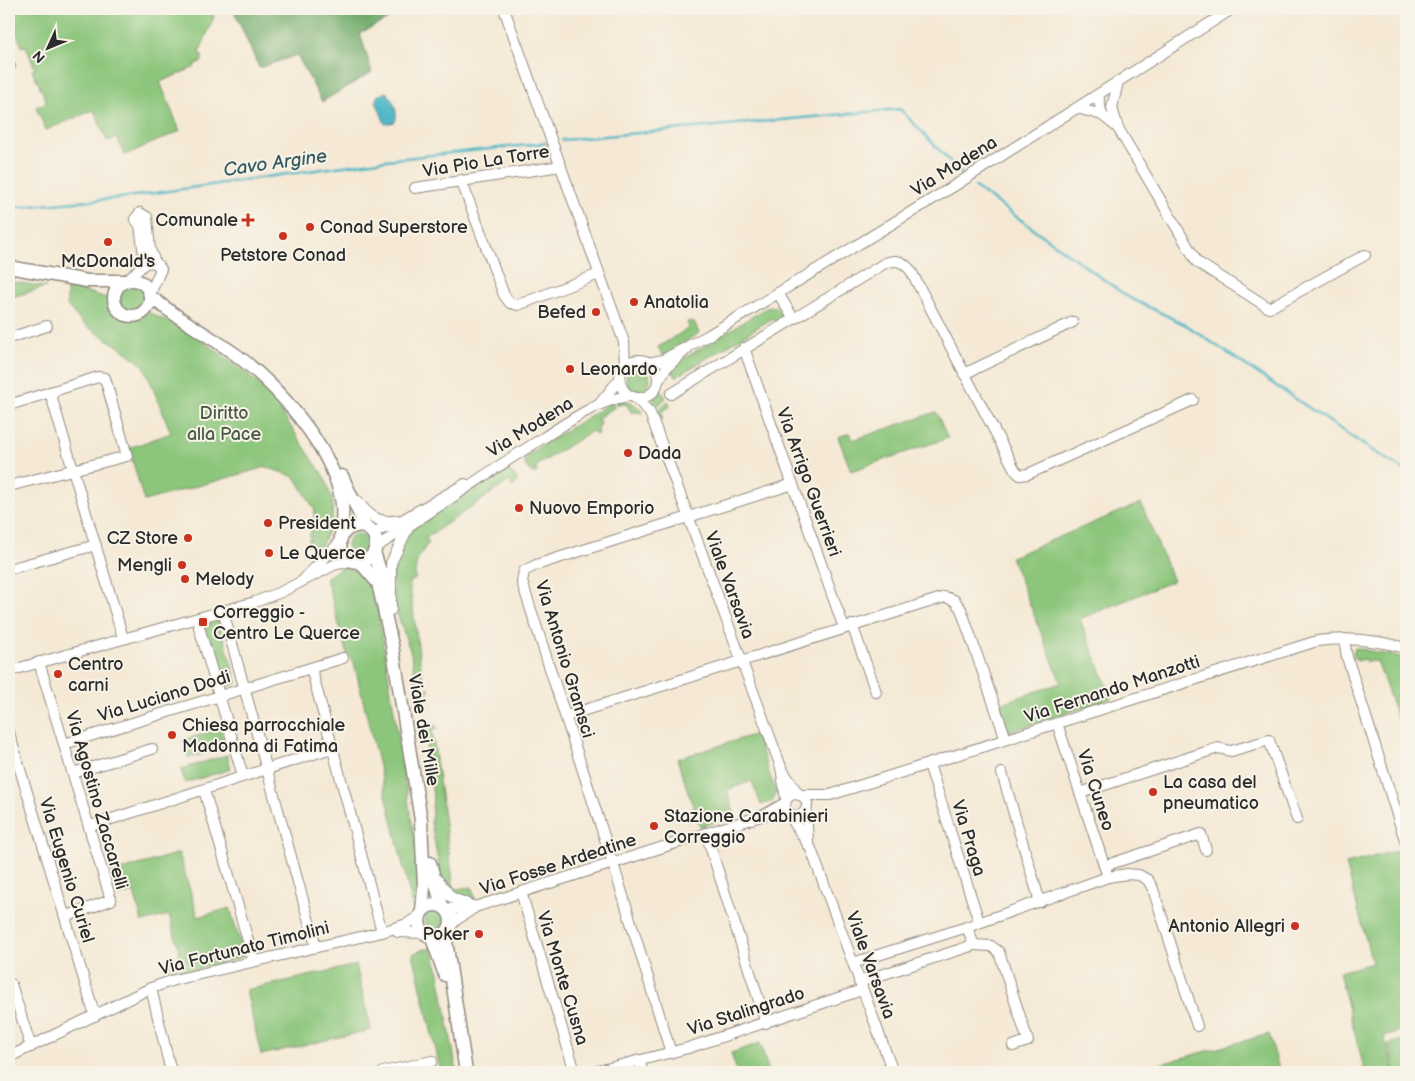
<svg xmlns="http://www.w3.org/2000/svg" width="1415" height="1081" viewBox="0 0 1415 1081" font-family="'Balsamiq Sans',sans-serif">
  <rect width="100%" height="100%" fill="#f7f3e8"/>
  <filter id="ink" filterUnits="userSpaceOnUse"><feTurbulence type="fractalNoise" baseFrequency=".02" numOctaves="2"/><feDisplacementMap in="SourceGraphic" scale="10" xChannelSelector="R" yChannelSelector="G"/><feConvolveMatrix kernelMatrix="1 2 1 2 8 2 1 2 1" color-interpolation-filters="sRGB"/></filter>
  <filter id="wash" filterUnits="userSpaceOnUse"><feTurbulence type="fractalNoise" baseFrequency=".0096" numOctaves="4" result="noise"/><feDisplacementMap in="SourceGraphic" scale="20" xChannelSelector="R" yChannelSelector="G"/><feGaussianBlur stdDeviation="1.12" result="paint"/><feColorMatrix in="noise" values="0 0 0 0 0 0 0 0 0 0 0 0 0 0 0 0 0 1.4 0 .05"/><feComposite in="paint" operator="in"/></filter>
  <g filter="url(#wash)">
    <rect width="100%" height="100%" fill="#f5e9d5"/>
    <g fill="#8cc67b" stroke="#5c7853">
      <path d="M 9,9 L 211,9 L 214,17 L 199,53 L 202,55 L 202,61 L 194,65 L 195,67 L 160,82 L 180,131 L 125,155 L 117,138 L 107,141 L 94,110 L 46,130 L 36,107 L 47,102 L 32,70 L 35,69 L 26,46 L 22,47 L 9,14 Z"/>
      <path d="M 9,281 L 46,287 L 9,298 Z"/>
      <path d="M 130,283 C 146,284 149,297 142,309 L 191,333 L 238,366 L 267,391 L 325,478 L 333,503 L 332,523 L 321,546 L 308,545 L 315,510 L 295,477 L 266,467 L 144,501 L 129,448 L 171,433 L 144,366 L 124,350 L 82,323 L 67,305 L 67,286 L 117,301 L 119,291 Z"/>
      <path d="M 773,306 L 779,310 L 781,314 L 777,324 L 773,318 L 676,377 L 670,367 L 766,308 Z"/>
      <path d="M 691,321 L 695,323 L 699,333 L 663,356 L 658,347 L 689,328 L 687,322 Z"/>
      <circle cx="638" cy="379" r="12"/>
      <path d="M 659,388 L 666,398 L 654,409 L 654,398 Z"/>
      <path d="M 624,400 L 633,403 L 644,413 L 631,412 L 626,404 L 618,405 L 616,401 Z"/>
      <path d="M 668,401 L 671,406 L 661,412 L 663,419 L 658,421 L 655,413 Z"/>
      <path d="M 612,402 L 615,407 L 598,418 L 600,422 L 597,435 L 592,431 L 536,466 L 537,472 L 533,473 C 525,469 522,461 528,454 Z"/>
      <path d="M 936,412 L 948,438 L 851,471 L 838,437 L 850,433 L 853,440 Z"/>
      <path d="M 504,470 L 510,471 L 516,477 L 517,481 L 513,487 L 509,481 L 426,538 L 429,543 C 418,555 415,564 415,580 L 409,581 L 424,689 L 430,688 L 427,695 L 422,696 L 417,691 L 411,653 L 396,611 L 393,584 L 394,564 L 401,544 L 415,528 Z"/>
      <path d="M 1141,503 L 1173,581 L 1080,619 L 1112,698 L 1009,732 L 999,704 L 1061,683 L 1011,557 Z"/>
      <circle cx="357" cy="544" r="10"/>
      <path d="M 341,567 L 360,571 L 374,585 L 419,868 L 420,903 L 413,907 L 354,663 L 347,654 L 326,578 Z"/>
      <path d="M 219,621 L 237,683 L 222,688 L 204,625 Z"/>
      <path d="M 1355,648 L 1405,658 L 1400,670 L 1406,673 L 1404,697 L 1406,699 L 1406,743 L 1377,661 L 1366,662 L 1365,659 L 1357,661 L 1353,654 Z"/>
      <path d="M 431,722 L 438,728 L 432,730 L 454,889 L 472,887 L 475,900 L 461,900 L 454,895 L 441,878 L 431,822 L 433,797 L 424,728 Z"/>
      <path d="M 220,729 L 226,747 L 189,758 L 183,740 Z"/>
      <path d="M 756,734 L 776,793 L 773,801 L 761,805 L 752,781 L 727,790 L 735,815 L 700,827 L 677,759 Z"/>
      <path d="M 227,755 L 231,769 L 185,783 L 181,769 Z"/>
      <path d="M 1406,848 L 1406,1029 L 1384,1036 L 1394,1072 L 1365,1072 L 1339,972 L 1372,963 L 1346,864 Z"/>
      <path d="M 179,853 L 198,917 L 230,908 L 244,956 L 170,977 L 167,967 L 180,953 L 169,915 L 142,922 L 134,892 L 119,896 L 112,873 Z"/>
      <circle cx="434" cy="921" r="10"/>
      <path d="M 424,949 L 432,949 L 438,968 L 457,1072 L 441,1072 L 413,954 Z"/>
      <path d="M 356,965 L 371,1030 L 261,1055 L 246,990 Z"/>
      <path d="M 1269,1034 L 1280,1072 L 1154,1072 L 1153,1066 Z"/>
      <path d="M 1406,1039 L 1406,1072 L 1396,1072 L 1388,1044 Z"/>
      <path d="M 760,1043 L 769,1072 L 737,1072 L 731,1053 Z"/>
    </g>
    <path fill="#71ab6b" stroke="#4e6b4b" d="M 233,9 L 408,9 L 360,33 L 372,72 L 322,102 L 297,55 L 259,68 Z"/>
    <path fill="#4ab6c6" stroke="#3a7078" d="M 386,92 C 393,99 399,112 395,122 L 385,124 L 376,101 L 377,96 Z"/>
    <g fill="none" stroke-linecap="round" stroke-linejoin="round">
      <g stroke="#4ab6c6" stroke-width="2.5">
        <path d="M 562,140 L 900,109 L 962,174"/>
        <path d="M 975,187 L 1128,297 L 1186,325 L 1373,451 L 1406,471"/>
        <path d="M 9,208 L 120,198 L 386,160 L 546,143"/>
      </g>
    </g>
  </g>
  <g filter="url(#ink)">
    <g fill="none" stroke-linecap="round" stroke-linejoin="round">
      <defs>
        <g id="minor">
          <path d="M 504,9 L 624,342 L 625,366"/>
          <path d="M 9,67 L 10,66"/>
          <path d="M 1118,82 L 1112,108 L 1118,128 L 1197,262 L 1269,308 L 1365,255"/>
          <path d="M 1098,95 L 1102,115"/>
          <path d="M 1077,108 L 1102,115 L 1117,127"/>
          <path d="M 461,180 L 504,295 L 510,303 L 518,305 L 599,274"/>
          <path d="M 415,188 L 561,166"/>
          <path d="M 145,263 L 140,225 L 135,219 L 140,213 L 147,217 L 150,250 L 155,262"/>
          <path d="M 128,280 L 145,263 L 155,262 L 161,269 L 150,294"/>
          <path d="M 778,293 L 793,318"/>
          <path d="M 9,338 L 47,326"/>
          <path d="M 744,348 L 844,628"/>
          <circle cx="639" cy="379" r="19"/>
          <path d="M 648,363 L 663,360 L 709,335 L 954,186 L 1232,9"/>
          <path d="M 964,374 L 1073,322"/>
          <path d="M 658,381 L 667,367 L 687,349"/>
          <path d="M 50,392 L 123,638"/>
          <path d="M 671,394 L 885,263 C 897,259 903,261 911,271 L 1015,470 L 1020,475 L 1028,474 L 1193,400"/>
          <path d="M 636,398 L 650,413 L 781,767 L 786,799"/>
          <path d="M 601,402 L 619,380"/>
          <path d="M 9,405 L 98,377 L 105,378 L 127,456 L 9,486"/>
          <path d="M 358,501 C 367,515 379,525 397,520"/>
          <path d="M 371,532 L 390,527 L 465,484"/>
          <path d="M 376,547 C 432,512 486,473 543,438 C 570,421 596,401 628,396"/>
          <path d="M 9,569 L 96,545"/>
          <path d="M 305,578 L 340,542"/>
          <path d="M 391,610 L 391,563 L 408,528"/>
          <path d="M 223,611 L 316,947"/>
          <path d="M 852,625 L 876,692"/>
          <path d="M 199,627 L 243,776"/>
          <path d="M 1344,639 L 1347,657 L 1406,843"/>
          <path d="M 39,662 L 111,900 L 65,917"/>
          <path d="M 311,668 L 382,932"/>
          <path d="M 9,671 L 255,602 L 281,592 L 334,565 L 350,561"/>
          <path d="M 566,716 L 945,597 L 954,600 L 961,609 L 1006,739"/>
          <path d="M 1057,723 L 1108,877"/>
          <path d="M 9,733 L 95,1016"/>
          <path d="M 64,744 L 343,658"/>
          <path d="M 929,764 L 979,922"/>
          <path d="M 781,768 L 799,795"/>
          <path d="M 73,773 L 152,749"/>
          <path d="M 1002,773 L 1040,902"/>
          <path d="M 204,790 L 254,961"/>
          <path d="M 1080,793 L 1218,748 L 1231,751 L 1269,740 L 1297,819"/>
          <circle cx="796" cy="805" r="11"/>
          <path d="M 801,795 L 830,795 L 1317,641 C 1347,637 1377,640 1406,648"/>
          <path d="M 806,811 L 808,840"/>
          <path d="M 790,816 L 811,849 L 893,1072"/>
          <path d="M 90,826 L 332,748"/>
          <path d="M 706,833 L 766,1023"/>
          <path d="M 1104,866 L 1201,834 L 1206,850"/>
          <path d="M 438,880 L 451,897 L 470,905"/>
          <path d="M 521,892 L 575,1072"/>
          <path d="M 445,909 L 478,906 L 764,815 L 785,803"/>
          <path d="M 450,927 L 456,920 L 474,908"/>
          <path d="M 398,932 L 423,933"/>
          <path d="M 974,945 L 991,946 L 999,952 L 1028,1041 L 1013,1046"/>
          <path d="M 853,963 L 967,927 L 1108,877 L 1127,874 L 1139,875 L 1148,880 L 1153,889 L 1197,1026"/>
          <path d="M 859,982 L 974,945 L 967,927"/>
          <path d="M 11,984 L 31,1047"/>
          <path d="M 151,988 L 171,1072"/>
          <path d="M 671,1053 L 615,870 L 522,582 L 524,571 L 536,565 L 793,484"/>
          <path d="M 9,1057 L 151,988 L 174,980 L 382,932 L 407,924 L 419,916"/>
          <path d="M 639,1060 L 643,1072"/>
          <path d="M 383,1072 L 432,1061"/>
          <path d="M 594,1072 L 688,1048 L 862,990"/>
        </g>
        <g id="major">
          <path d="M 9,267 L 87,281 L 125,281"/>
          <circle cx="132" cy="298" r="18"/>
          <path d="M 150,296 C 176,318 207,334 235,354 C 277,385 331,446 341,498 C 344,510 342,524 341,536"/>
          <path d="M 342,476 L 366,528"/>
          <circle cx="358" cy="544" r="18"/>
          <path d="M 374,552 L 385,586"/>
          <path d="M 360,562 L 378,583 L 392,645 L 421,820 L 424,887 L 422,911"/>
          <path d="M 430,863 L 442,906"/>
          <circle cx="435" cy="921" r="16"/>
          <path d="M 445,934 L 466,1072"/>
          <path d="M 432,938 L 445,975"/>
        </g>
      </defs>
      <use href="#minor" stroke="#908a80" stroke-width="12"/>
      <use href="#major" stroke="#908a80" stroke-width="15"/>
      <use href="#minor" stroke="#fff" stroke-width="10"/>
      <use href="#major" stroke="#fff" stroke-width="12"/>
    </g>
  </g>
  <g fill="#c8321e" stroke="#f7f3e8" stroke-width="2">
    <path d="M245.5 212.5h5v5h5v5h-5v5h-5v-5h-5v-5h5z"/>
    <circle cx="310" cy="227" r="5"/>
    <circle cx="283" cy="236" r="5"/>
    <circle cx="108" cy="242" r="5"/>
    <circle cx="634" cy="302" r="5"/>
    <circle cx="596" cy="312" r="5"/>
    <circle cx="570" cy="369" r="5"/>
    <circle cx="628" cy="453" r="5"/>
    <circle cx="519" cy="508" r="5"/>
    <circle cx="268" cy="523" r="5"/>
    <circle cx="188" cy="538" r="5"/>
    <circle cx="269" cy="553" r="5"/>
    <circle cx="182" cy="565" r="5"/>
    <circle cx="185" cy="579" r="5"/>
    <rect x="198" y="617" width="10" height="10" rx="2.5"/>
    <circle cx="58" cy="674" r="5"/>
    <circle cx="172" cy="735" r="5"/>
    <circle cx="1153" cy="792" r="5"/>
    <circle cx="654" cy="826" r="5"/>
    <circle cx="1295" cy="926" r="5"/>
    <circle cx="479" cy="934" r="5"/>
  </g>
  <g text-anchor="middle" stroke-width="4" stroke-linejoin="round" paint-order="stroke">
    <g font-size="18" fill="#2b2b2b" stroke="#f7f3e8">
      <text transform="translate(486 161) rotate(-9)" y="6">Via Pio La Torre</text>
      <text transform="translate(954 166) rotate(-32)" y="6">Via Modena</text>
      <text transform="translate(530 427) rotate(-32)" y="6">Via Modena</text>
      <text transform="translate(809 482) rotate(70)" y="6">Via Arrigo Guerrieri</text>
      <text transform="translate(730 585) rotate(70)" y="6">Viale Varsavia</text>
      <text transform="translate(565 659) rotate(73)" y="6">Via Antonio Gramsci</text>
      <text transform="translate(1112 689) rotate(-18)" y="6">Via Fernando Manzotti</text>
      <text transform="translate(164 696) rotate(-17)" y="6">Via Luciano Dodi</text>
      <text transform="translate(424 730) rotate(80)" y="6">Viale dei Mille</text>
      <text transform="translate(1096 790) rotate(72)" y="6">Via Cuneo</text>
      <text transform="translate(97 800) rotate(74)" y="6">Via Agostino Zaccarelli</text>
      <text transform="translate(969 838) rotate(73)" y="6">Via Praga</text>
      <text transform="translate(558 864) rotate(-18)" y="6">Via Fosse Ardeatine</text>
      <text transform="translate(67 870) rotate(73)" y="6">Via Eugenio Curiel</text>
      <text transform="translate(244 948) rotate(-14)" y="6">Via Fortunato Timolini</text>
      <text transform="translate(871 965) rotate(70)" y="6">Viale Varsavia</text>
      <text transform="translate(563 978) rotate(73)" y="6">Via Monte Cusna</text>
      <text transform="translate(746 1011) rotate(-18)" y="6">Via Stalingrado</text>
    </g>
    <g font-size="18" fill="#2b2b2b" stroke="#f7f3e8" text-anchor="start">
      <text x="238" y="226" text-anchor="end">Comunale</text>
      <text x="320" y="233">Conad Superstore</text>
      <text x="283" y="261" text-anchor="middle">Petstore Conad</text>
      <text x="108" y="267" text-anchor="middle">McDonald's</text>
      <text x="644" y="308">Anatolia</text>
      <text x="586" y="318" text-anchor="end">Befed</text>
      <text x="580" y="375">Leonardo</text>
      <text x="638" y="459">Dada</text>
      <text x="529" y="514">Nuovo Emporio</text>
      <text x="278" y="529">President</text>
      <text x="178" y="544" text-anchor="end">CZ Store</text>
      <text x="279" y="559">Le Querce</text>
      <text x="172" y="571" text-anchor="end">Mengli</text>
      <text x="195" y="585">Melody</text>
      <text x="213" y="618">Correggio -<tspan x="213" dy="21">Centro Le Querce</tspan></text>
      <text x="68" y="670">Centro<tspan x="68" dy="21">carni</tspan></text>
      <text x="182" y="731">Chiesa parrocchiale<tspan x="182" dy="21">Madonna di Fatima</tspan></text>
      <text x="1163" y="788">La casa del<tspan x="1163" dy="21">pneumatico</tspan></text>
      <text x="664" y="822">Stazione Carabinieri<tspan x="664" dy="21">Correggio</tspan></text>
      <text x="1285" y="932" text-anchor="end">Antonio Allegri</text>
      <text x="469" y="940" text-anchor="end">Poker</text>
    </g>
    <g font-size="18" fill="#485a43" stroke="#f7f3e8">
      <text x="224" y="419">Diritto<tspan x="224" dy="21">alla Pace</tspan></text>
    </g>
    <g font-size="19" font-style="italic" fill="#365c61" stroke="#f7f3e8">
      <text transform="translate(275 162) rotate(-8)" y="7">Cavo Argine</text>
    </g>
  </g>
  <rect width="1415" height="1081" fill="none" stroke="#f7f3e8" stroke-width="30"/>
  <g transform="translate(48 48) rotate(226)" stroke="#f7f3e8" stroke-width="4" paint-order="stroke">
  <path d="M0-4L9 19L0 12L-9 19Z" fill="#2b2b2b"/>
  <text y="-8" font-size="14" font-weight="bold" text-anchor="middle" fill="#2b2b2b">N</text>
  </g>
</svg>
